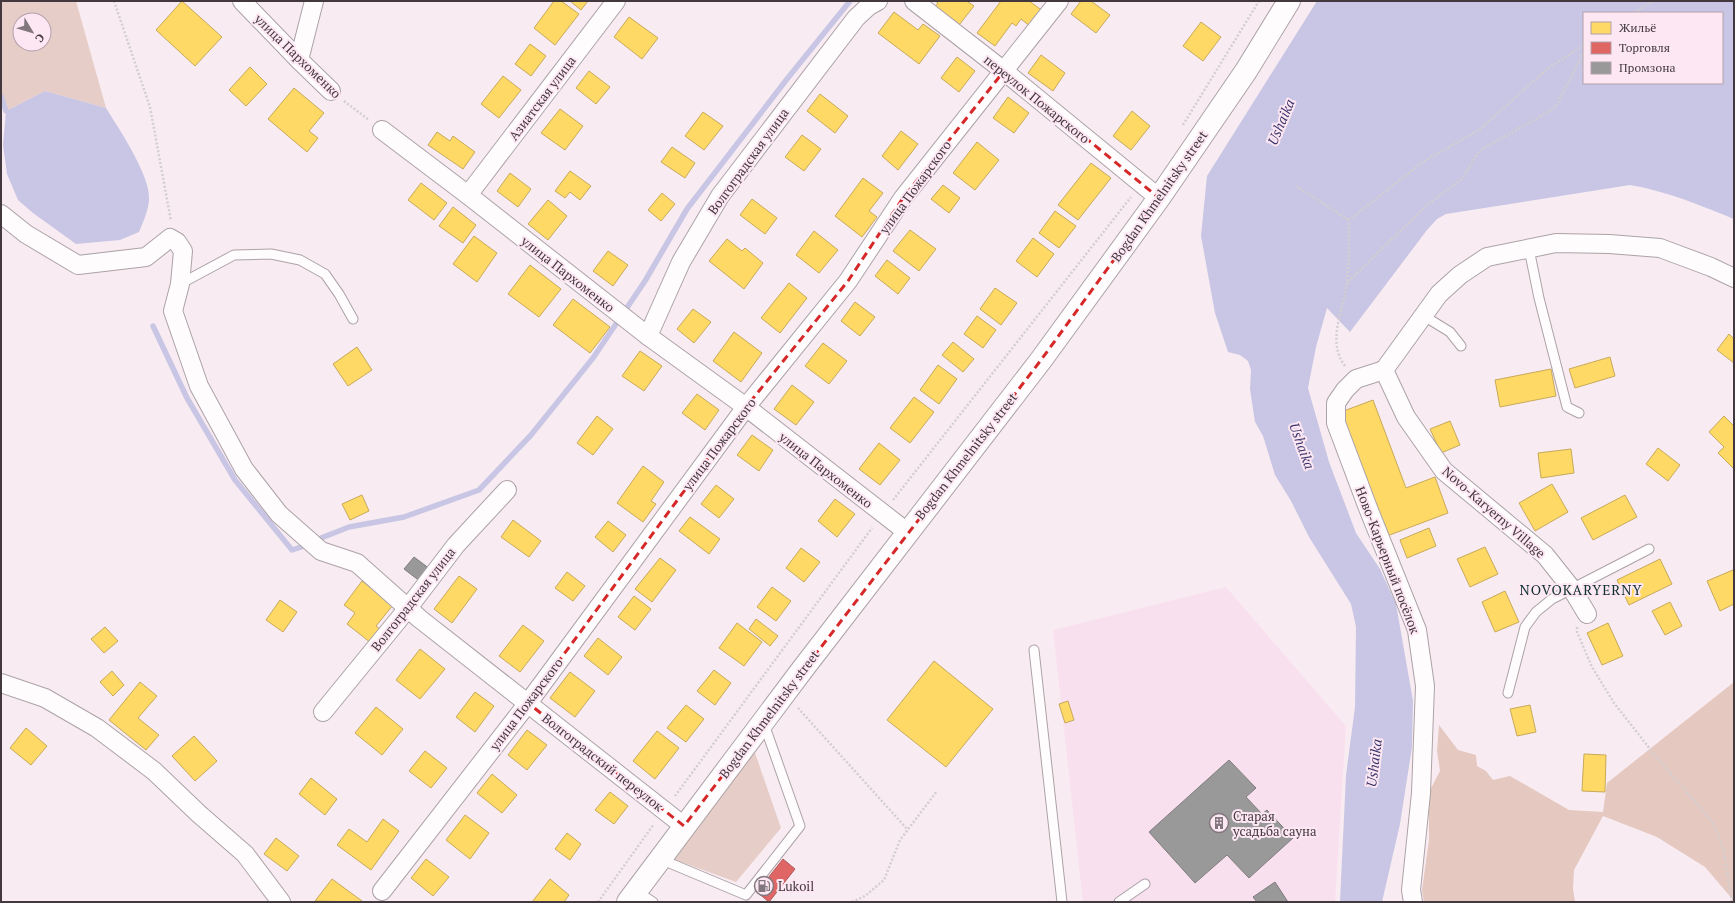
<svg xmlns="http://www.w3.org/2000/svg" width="1735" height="903" viewBox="0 0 1735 903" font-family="'PT Serif',serif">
  <rect width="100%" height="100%" fill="#f8ecf2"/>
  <path fill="#f9e0ee" d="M 1226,587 L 1346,726 L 1335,902 L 1083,902 L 1053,630 Z"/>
  <g fill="#e7cdc7" fill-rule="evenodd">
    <path d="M 1,1 L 76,1 L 106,108 L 45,91 L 6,111 L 1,96 ZM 20,20 L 44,20 L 44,44 L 20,44 Z"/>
    <path d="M 754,750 L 781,828 L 736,882 L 673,859 Z"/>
  </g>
  <path fill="#e5c8c0" d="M 1734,682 L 1734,901 L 1705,867 L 1657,837 L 1603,816 L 1574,870 L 1573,889 L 1575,902 L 1424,902 L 1422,890 L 1429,840 L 1429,792 L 1440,771 L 1437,751 L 1439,725 L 1458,750 L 1476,755 L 1477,766 L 1486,771 L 1493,780 L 1510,776 L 1569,810 L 1603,812 L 1607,783 Z"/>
  <g fill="#c8c6e4" fill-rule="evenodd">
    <path d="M 1317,1 L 1734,1 L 1734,219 C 1700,205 1666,191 1630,185 L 1446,214 L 1437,219 L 1427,230 L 1350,332 L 1327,308 L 1316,347 L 1308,388 L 1329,462 L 1356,533 L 1380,569 L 1396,604 L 1413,701 L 1412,747 L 1400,824 L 1382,902 L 1340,902 L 1346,775 L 1355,707 L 1356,627 L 1351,604 L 1309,537 L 1291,501 L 1275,475 L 1263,436 L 1255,422 L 1250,389 L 1251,370 L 1248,361 L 1240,355 L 1228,352 L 1215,313 L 1201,236 L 1207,176 ZM 1584,13 L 1722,13 L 1722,83 L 1584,83 Z"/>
    <path d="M 45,91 L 106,108 C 119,129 151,176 149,200 C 148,212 143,222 139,232 L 120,240 L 76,244 L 33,213 L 18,200 L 7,174 L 3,145 L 6,111 Z"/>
  </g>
  <g fill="#ffd966" stroke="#c7a95a">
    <path d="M 182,1 L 222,37 L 195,66 L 156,30 Z"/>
    <path d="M 554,1 L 561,1 L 579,14 L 555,45 L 534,28 Z"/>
    <path d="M 570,1 L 588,1 L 581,10 Z"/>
    <path d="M 935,1 L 967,1 L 974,6 L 959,25 L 935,7 L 938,3 Z"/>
    <path d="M 1001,1 L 1029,1 L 1043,11 L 1031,27 L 1021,19 L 1016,26 L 1012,23 L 995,46 L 977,33 Z"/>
    <path d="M 1081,1 L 1091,1 L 1110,15 L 1096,33 L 1071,14 Z"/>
    <path d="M 894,12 L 918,30 L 923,24 L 940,36 L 919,64 L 878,33 Z"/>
    <path d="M 629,17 L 658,38 L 642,59 L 614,37 Z"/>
    <path d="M 1201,22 L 1221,37 L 1203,61 L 1183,46 Z"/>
    <path d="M 530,44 L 546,56 L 531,76 L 515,64 Z"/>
    <path d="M 1041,55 L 1065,73 L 1053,91 L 1028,73 Z"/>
    <path d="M 957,57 L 975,71 L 959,92 L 941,78 Z"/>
    <path d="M 250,67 L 267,84 L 246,106 L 229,90 Z"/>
    <path d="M 589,71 L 610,87 L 596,104 L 576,88 Z"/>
    <path d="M 503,76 L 521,90 L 499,118 L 481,104 Z"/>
    <path d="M 294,88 L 324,113 L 309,131 L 318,138 L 307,152 L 268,119 Z"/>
    <path d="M 820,94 L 848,116 L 835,133 L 807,111 Z"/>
    <path d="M 1008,97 L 1029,113 L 1014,133 L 993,118 Z"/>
    <path d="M 560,109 L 583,126 L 565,150 L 541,133 Z"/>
    <path d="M 1132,111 L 1150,126 L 1131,150 L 1113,136 Z"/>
    <path d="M 703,112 L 723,126 L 704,150 L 685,136 Z"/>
    <path d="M 901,131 L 918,144 L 898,170 L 882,156 Z"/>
    <path d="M 437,132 L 450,141 L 453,136 L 475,152 L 463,169 L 428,145 Z"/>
    <path d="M 802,135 L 821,149 L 804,171 L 785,157 Z"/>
    <path d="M 977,142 L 999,160 L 975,190 L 953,173 Z"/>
    <path d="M 672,147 L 695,163 L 685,178 L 661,162 Z"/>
    <path d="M 1091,163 L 1111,178 L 1078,220 L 1058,205 Z"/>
    <path d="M 570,171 L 591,186 L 580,200 L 570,192 L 565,198 L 555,191 Z"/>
    <path d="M 510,173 L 531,189 L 518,207 L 497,191 Z"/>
    <path d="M 863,178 L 883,193 L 869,211 L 877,217 L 862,237 L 835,216 Z"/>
    <path d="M 421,183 L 447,203 L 434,220 L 408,200 Z"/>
    <path d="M 943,185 L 960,198 L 949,213 L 931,199 Z"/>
    <path d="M 662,193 L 675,204 L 661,221 L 648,210 Z"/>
    <path d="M 752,199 L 777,218 L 765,234 L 740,215 Z"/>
    <path d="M 548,200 L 567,216 L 548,240 L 528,224 Z"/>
    <path d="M 453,207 L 476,225 L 463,243 L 439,226 Z"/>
    <path d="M 1055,211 L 1076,226 L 1059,248 L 1039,233 Z"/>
    <path d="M 910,230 L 936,249 L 919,271 L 893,251 Z"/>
    <path d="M 814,231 L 838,250 L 819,273 L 796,255 Z"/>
    <path d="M 474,236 L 497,253 L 477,282 L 453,264 Z"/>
    <path d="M 1033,238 L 1054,254 L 1037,277 L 1016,261 Z"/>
    <path d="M 727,239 L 742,251 L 745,248 L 763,263 L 744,289 L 709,261 Z"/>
    <path d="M 608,251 L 628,265 L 613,286 L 593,271 Z"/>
    <path d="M 887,260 L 910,278 L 898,294 L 875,276 Z"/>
    <path d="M 530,265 L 561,289 L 539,317 L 508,294 Z"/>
    <path d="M 789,283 L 807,298 L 780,333 L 761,318 Z"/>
    <path d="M 995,288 L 1017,303 L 1001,325 L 980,309 Z"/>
    <path d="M 573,299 L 610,327 L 590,353 L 553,325 Z"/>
    <path d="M 855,302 L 875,317 L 860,336 L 841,321 Z"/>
    <path d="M 693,309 L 711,322 L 694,343 L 677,329 Z"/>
    <path d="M 977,316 L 996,330 L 983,348 L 964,334 Z"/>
    <path d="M 734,332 L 762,353 L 741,382 L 713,361 Z"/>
    <path d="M 1729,334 L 1734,339 L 1734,363 L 1717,350 Z"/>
    <path d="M 953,342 L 974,359 L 963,372 L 942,355 Z"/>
    <path d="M 823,343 L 847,361 L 829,384 L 805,366 Z"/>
    <path d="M 357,347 L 372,370 L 348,386 L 333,364 Z"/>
    <path d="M 640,351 L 662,366 L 644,391 L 622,376 Z"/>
    <path d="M 1610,357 L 1615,376 L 1575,388 L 1569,369 Z"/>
    <path d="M 938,365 L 957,379 L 939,404 L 920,390 Z"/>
    <path d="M 1551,369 L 1556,396 L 1500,407 L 1495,380 Z"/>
    <path d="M 792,385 L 814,402 L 796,425 L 774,409 Z"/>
    <path d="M 697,394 L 719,410 L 705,430 L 682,413 Z"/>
    <path d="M 914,397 L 934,412 L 910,443 L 890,428 Z"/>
    <path d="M 1373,400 L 1406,488 L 1435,477 L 1448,513 L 1387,536 L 1341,412 Z"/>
    <path d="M 597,416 L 613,429 L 593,455 L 577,443 Z"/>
    <path d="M 1724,416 L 1734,426 L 1734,469 L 1718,453 L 1724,447 L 1709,432 Z"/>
    <path d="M 1450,421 L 1460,445 L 1441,453 L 1430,429 Z"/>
    <path d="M 752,435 L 773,450 L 759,471 L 737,455 Z"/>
    <path d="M 879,443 L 900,460 L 880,485 L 859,469 Z"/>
    <path d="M 1658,448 L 1680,465 L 1668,481 L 1646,464 Z"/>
    <path d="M 1571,449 L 1574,473 L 1541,478 L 1538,453 Z"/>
    <path d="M 643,466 L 664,482 L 651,501 L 656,504 L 643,522 L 617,503 Z"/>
    <path d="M 1552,484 L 1568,512 L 1535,531 L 1519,503 Z"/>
    <path d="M 716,485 L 734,499 L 719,518 L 701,504 Z"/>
    <path d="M 362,495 L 369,511 L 350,520 L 342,504 Z"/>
    <path d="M 1625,495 L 1637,517 L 1593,540 L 1581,518 Z"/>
    <path d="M 835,499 L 855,514 L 837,537 L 818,521 Z"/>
    <path d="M 690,517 L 720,539 L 709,554 L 679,531 Z"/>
    <path d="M 513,520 L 541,541 L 529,557 L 501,537 Z"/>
    <path d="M 608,521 L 626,535 L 613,552 L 595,537 Z"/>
    <path d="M 1429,528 L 1436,546 L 1407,558 L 1400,540 Z"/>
    <path d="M 1485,547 L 1498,574 L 1470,587 L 1457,559 Z"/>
    <path d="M 801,548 L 820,562 L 804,582 L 786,568 Z"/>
    <path d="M 660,558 L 676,570 L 652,602 L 635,589 Z"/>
    <path d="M 1660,559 L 1672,584 L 1629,605 L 1617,580 Z"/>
    <path d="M 1733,570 L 1734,574 L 1734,604 L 1720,611 L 1707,581 Z"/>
    <path d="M 567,572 L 585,586 L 573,601 L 555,588 Z"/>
    <path d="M 459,576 L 477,589 L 452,623 L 434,609 Z"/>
    <path d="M 362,581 L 393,605 L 376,626 L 381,630 L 371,643 L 347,624 L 355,613 L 344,605 Z"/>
    <path d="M 772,587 L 791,601 L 776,621 L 757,607 Z"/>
    <path d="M 1505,591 L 1519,622 L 1495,632 L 1482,602 Z"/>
    <path d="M 634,596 L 651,609 L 635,630 L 618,617 Z"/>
    <path d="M 280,600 L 297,612 L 283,632 L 266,620 Z"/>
    <path d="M 1670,602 L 1682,626 L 1665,635 L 1652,611 Z"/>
    <path d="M 756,619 L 778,636 L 770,646 L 749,629 Z"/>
    <path d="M 737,623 L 762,642 L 744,666 L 719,648 Z"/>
    <path d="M 1608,623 L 1623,656 L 1602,665 L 1587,633 Z"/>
    <path d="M 523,625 L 544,641 L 520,672 L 499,656 Z"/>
    <path d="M 105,627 L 118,641 L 104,653 L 91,639 Z"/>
    <path d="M 598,638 L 622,657 L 608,675 L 584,656 Z"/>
    <path d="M 420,649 L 445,669 L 420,699 L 396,680 Z"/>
    <path d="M 934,661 L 993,709 L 946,767 L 887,720 Z"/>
    <path d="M 714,670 L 731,683 L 715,705 L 697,691 Z"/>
    <path d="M 112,671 L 124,685 L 113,696 L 100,682 Z"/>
    <path d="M 570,672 L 595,691 L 575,717 L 550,698 Z"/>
    <path d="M 140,682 L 157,696 L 138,718 L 159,735 L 146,750 L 109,720 Z"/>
    <path d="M 475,692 L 494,706 L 475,732 L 456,717 Z"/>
    <path d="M 1068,701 L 1074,720 L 1065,723 L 1059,704 Z"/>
    <path d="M 686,705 L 704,719 L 686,742 L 667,728 Z"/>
    <path d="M 1530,705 L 1536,732 L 1517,736 L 1510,709 Z"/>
    <path d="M 376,707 L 403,729 L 382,755 L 355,733 Z"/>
    <path d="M 26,728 L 47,746 L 31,765 L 10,748 Z"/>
    <path d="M 527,730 L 547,745 L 527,770 L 508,755 Z"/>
    <path d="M 657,731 L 679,748 L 655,779 L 633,761 Z"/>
    <path d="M 194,736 L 217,761 L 195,781 L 172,756 Z"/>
    <path d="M 425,751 L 447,768 L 431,788 L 409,771 Z"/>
    <path d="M 1584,754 L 1606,755 L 1605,792 L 1582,791 Z"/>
    <path d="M 492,774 L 517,795 L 502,813 L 477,793 Z"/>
    <path d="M 311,778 L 337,799 L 325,815 L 299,794 Z"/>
    <path d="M 610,792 L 628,806 L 614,824 L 595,810 Z"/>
    <path d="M 465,815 L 489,833 L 470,859 L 446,840 Z"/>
    <path d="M 383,819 L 399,831 L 371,870 L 337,845 L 349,829 L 367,842 Z"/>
    <path d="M 567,833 L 581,844 L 570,860 L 555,849 Z"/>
    <path d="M 276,838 L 299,856 L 287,871 L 264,854 Z"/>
    <path d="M 426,859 L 449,877 L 433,896 L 411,878 Z"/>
    <path d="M 332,879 L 362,901 L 362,902 L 315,901 Z"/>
    <path d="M 550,879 L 569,895 L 564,902 L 532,902 Z"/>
  </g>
  <path fill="#e06666" stroke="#b1585a" d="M 783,859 L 795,869 L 769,902 L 757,892 Z"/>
  <g fill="#999" stroke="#7f7c7e">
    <path d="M 414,557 L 430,569 L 421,582 L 404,569 Z"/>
    <path d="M 1229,760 L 1256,788 L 1246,797 L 1262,814 L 1267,810 L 1293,838 L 1249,878 L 1227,855 L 1195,883 L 1149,832 Z"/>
    <path d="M 1275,882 L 1288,902 L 1257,902 L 1253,897 Z"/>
  </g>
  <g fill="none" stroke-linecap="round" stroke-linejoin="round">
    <g stroke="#c8c6e4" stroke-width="5.5">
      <path d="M 1,96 L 6,111"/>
      <path d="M 153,326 L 187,398 L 235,480 L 292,550 L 304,546"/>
      <path d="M 321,538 L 349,527 L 404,517 L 479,490 L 531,435 L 593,358 L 645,281 L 687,209 L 787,79 L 850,1"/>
    </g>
    <defs>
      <g id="service">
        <path d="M 1529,249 L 1539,298 L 1567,407 L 1579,413"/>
        <path d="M 180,284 L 234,255 L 271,254 L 300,260 L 325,274 L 339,294 L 353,319"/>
        <path d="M 1424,316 L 1450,332 L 1461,346"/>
        <path d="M 1034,650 L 1062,902"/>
        <path d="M 1508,693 L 1525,627 L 1536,612 L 1552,599 L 1649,549"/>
        <path d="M 660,859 L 746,895 L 800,826 L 764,724"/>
        <path d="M 636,891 L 653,902"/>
        <path d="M 1119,902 L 1145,884"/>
      </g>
      <g id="minor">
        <path d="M 242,1 L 299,60 L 331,91"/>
        <path d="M 914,1 L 1004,71 L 1159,198"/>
        <path d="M 299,60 L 314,1"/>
        <path d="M 382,130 L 468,195 L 648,336 L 746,407 L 907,532"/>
        <path d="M 468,195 L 616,1"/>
        <path d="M 1,214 L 26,234 L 78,265 L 146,257 L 170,238 L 177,242 L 183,251 L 180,284 L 173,311 L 199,386 L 244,469 L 279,514 L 321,551 L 357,563 L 420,619 L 684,826"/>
        <path d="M 648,336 L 681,262 L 720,196 L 856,18 L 869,6 L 878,1"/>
        <path d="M 1384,370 L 1356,379 L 1345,390 L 1336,403 L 1336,423 L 1368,508 L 1417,630 L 1425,686 L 1421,793 L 1411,890 L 1413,902"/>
        <path d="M 1587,614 L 1572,589 L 1545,555 L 1444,471 L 1406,417 L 1384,370 L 1439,294 L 1460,275 L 1487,257 L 1556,243 L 1609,244 L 1660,248 L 1711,267 L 1734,278"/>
        <path d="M 1,683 L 45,698 L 97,728 L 154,771 L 199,814 L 245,854 L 281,902"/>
        <path d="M 323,712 L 408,608 L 456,545 L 507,490"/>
        <path d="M 382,891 L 528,703 L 746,407 L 848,281 L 903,198 L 1059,1"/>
      </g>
      <path id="tertiary" d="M 628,902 L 802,670 L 1041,360 L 1159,198 L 1246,71 L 1289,1"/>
    </defs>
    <use href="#service" stroke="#aca2a7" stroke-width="11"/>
    <use href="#minor" stroke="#aca2a7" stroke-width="20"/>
    <use href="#tertiary" stroke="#aca2a7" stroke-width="24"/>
    <g stroke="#d3ced0" stroke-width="2.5" stroke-dasharray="2 2" stroke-linecap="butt">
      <path d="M 114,1 L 150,107 L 171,221"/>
      <path d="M 1634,13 L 1653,1"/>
      <path d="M 344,101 L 369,120"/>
      <path d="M 1183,125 L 1259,1"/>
      <path d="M 1296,186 L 1349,220"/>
      <path d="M 1348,282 L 1428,204 L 1462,179 L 1479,151 L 1555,108 L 1584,52"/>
      <path d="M 1345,366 C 1326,341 1344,309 1347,282 C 1350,262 1348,240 1349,220 L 1423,162 L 1479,130 L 1547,69 L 1584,45"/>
      <path d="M 893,500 L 1131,197"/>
      <path d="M 1577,627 L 1577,632 L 1592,667 L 1614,703 L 1654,754 L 1710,819 L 1718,834 L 1723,848 L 1732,902"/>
      <path d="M 798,708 L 908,830"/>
      <path d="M 675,796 L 872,528"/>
      <path d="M 598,902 L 654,824"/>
      <path d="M 852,902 L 865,896 L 884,880 L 900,840 L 937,791"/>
    </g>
    <use href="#service" stroke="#fefcfd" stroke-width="9"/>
    <use href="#minor" stroke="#fefcfd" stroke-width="18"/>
    <use href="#tertiary" stroke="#fefcfd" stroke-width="22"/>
  </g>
  <path fill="none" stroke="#d62828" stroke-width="3" stroke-dasharray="8 5" stroke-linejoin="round" d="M 1004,71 L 1159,198 L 1041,360 L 684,826 L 528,703 L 746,407 L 848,281 L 903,198 Z"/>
  <defs>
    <symbol id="building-ring" viewBox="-11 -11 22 22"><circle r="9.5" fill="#fde7f3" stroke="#82777d" stroke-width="1.5"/><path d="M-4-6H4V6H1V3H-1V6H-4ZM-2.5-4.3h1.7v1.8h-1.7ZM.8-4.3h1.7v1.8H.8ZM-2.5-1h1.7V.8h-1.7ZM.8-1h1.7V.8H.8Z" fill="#82777d"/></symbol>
    <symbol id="fuel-ring" viewBox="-11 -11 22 22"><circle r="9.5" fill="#fde7f3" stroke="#82777d" stroke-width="1.5"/><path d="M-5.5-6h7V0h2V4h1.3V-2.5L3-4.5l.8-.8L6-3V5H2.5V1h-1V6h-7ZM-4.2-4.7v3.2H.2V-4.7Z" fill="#82777d"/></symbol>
  </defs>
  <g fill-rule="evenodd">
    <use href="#building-ring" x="1208" y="812" width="22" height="22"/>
    <use href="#fuel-ring" x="753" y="875" width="22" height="22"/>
  </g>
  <g text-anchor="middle" stroke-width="4" stroke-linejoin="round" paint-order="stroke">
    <g font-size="13" fill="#43383e" stroke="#fde7f3">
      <text transform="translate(298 56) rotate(44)" y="5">улица Пархоменко</text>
      <text transform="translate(542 98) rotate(-53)" y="5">Азиатская улица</text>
      <text transform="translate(1037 99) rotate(39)" y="5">переулок Пожарского</text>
      <text transform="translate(748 161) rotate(-54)" y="5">Волгоградская улица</text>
      <text transform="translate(915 187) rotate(-54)" y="5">улица Пожарского</text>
      <text transform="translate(1159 196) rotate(-55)" y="5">Bogdan Khmelnitsky street</text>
      <text transform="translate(568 274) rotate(38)" y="5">улица Пархоменко</text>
      <text transform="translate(719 444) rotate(-53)" y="5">улица Пожарского</text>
      <text transform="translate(966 456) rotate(-52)" y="5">Bogdan Khmelnitsky street</text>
      <text transform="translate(826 470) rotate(38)" y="5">улица Пархоменко</text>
      <text transform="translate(1494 512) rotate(41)" y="5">Novo-Karyerny Village</text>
      <text transform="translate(1388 560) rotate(69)" y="5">Ново-Карьерный посёлок</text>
      <text transform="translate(413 599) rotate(-52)" y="5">Волгоградская улица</text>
      <text transform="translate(526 704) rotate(-53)" y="5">улица Пожарского</text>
      <text transform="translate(769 714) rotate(-53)" y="5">Bogdan Khmelnitsky street</text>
      <text transform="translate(603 762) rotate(38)" y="5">Волгоградский переулок</text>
    </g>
    <g font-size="13" fill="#43383e" stroke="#fde7f3" text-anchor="start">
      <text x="1233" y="821">Старая<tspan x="1233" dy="15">усадьба сауна</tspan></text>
      <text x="778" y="891">Lukoil</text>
    </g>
    <g font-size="14" font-style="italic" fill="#3c386d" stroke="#fde7f3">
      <text transform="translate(1281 122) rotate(-67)" y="5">Ushaika</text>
      <text transform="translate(1302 446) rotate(70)" y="5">Ushaika</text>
      <text transform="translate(1374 763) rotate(-83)" y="5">Ushaika</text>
    </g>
    <g font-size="14" letter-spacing="1" fill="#0f3231" stroke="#fde7f3">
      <text x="1581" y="595">NOVOKARYERNY</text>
    </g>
  </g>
  <rect width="1735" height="903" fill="none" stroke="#43383e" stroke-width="4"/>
  <rect x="1583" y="12" width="140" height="72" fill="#fde7f3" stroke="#b3a1ab"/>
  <rect x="1591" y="22" width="20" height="12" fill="#ffd966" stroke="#b3a1ab"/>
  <text x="1619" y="32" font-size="12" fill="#43383e">Жильё</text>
  <rect x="1591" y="42" width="20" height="12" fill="#e06666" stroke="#b3a1ab"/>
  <text x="1619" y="52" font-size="12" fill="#43383e">Торговля</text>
  <rect x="1591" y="62" width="20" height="12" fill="#999999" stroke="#b3a1ab"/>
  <text x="1619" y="72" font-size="12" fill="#43383e">Промзона</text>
  <g transform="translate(32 32) rotate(128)"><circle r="19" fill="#fde7f3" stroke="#b3a1ab"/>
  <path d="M0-3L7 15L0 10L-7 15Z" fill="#82777d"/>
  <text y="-6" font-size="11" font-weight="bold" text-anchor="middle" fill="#43383e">С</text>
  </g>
</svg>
